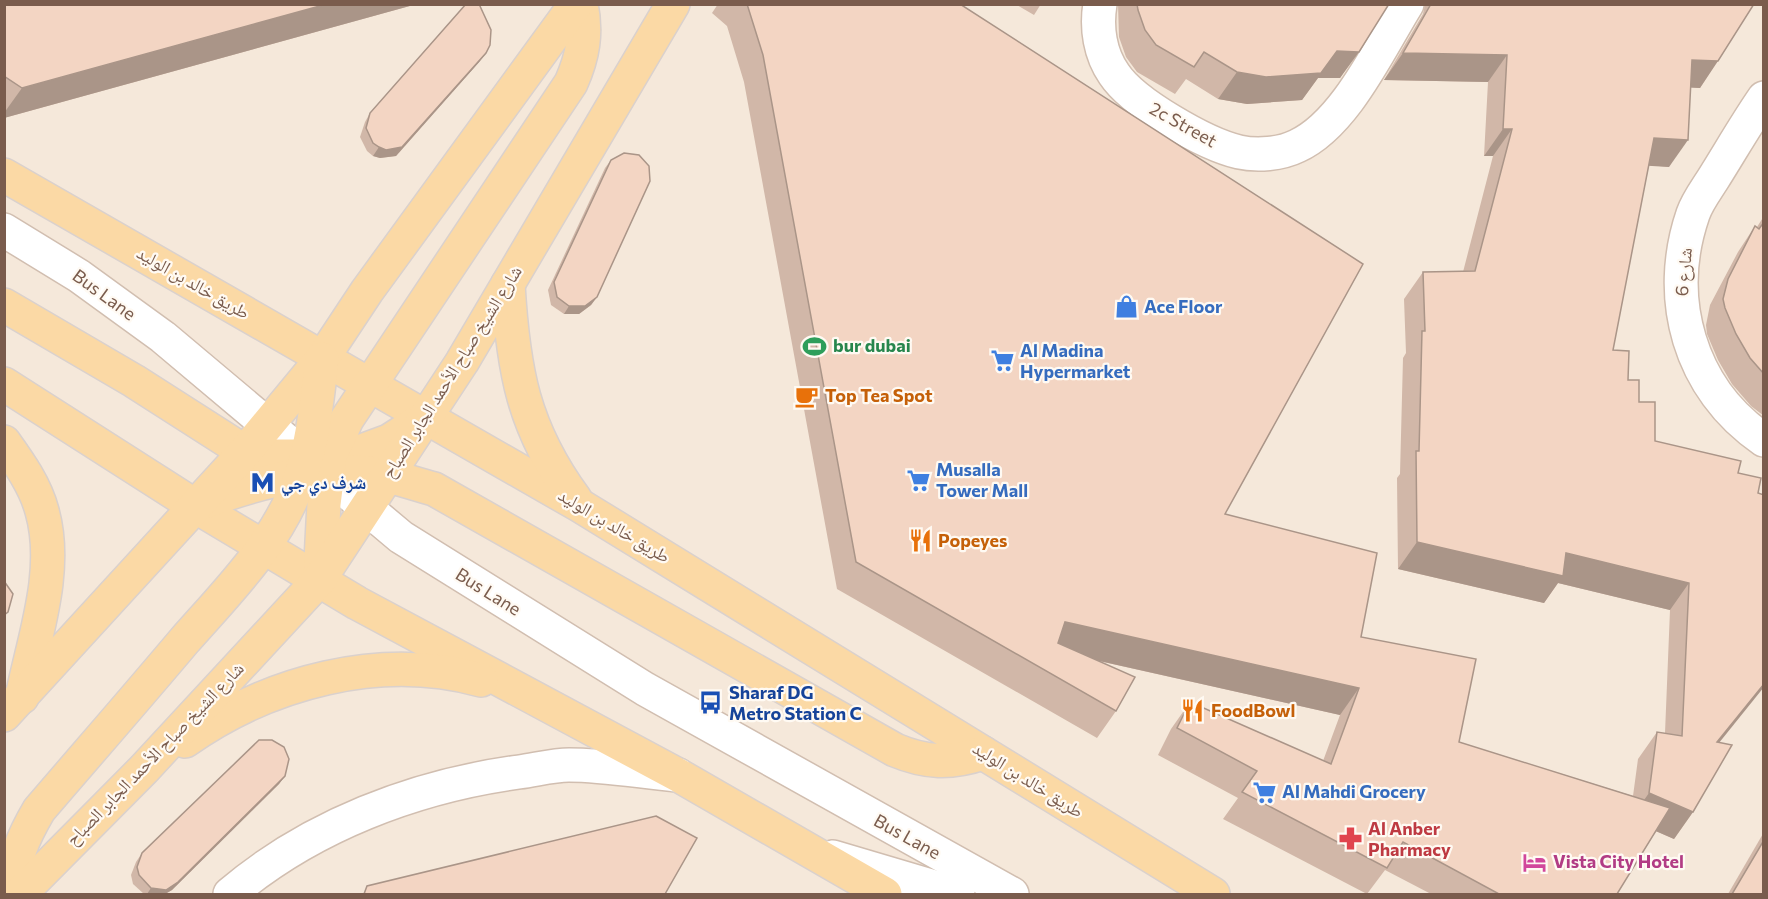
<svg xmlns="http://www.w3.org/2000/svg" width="1768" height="899" viewBox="0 0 1768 899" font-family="Commissioner,'Noto Naskh Arabic',sans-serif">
  <rect width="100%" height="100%" fill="#fdf6ec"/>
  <rect fill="#f5e8da" x="5" y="5" width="1758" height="889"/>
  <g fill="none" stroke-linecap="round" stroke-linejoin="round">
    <defs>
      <g id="minor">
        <path d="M 1100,4 C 1096,28 1100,54 1114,74 C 1133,103 1205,144 1239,152 C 1257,156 1281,154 1297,146 C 1345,124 1379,49 1407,4"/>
        <path d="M 1764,98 C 1746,124 1730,152 1713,179 C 1706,190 1697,202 1693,214 C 1664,298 1689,389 1764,440"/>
        <path d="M 4,230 L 79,276 L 163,337 L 401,537 L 645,689 L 1012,894"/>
        <path d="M 833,857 L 958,894"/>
        <path d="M 230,894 C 310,826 415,786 519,772 C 535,770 553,765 569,765 C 605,765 642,772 678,775"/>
      </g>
      <g id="major">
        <path d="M 4,175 L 579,505 L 1213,894"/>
        <path d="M 508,284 C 513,370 523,428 575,499"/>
        <path d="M 4,305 L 134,381 L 245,452 L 272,456 L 330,456 L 359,452 L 389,441 L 420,421"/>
        <path d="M 4,384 L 195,506 L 357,603 L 678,775 L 885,894"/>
        <path d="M 4,442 C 19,463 35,485 42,511 C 59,571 34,638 22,697"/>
        <path d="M 202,503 C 261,480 326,464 389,476 C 404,480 419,485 434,489 L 895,750 C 926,763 951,764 983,753"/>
        <path d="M 320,579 L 324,504 L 330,456 L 347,419 L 571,83 C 583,56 587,33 581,4"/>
        <path d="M 4,715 L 245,452 L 322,359 L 367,291 L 576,4"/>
        <path d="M 185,741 C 269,682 380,652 481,680"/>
        <path d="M 11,894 C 12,863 23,837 39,810 C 87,754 136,698 184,641 C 228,591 280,540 301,475 C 314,438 317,397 322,359"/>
        <path d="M 20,894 L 144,769 L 319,580 L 462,362 L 673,4"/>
      </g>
    </defs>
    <use href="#minor" stroke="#d1beb0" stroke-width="36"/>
    <use href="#major" stroke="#dad1cd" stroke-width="36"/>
    <use href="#minor" stroke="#fff" stroke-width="33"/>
    <use href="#major" stroke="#fbd9a5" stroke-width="33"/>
  </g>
  <g fill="#d1b7a8">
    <path d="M 4,4 L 417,4 L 4,118 Z"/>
    <path d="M 718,4 L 960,4 L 1225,514 L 1361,637 L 1459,742 L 1633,796 L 1638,759 L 1657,732 L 1665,733 L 1670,610 L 1558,583 L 1544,603 L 1398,569 L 1397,478 L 1400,474 L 1403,358 L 1406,353 L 1404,299 L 1423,272 L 1463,272 L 1493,156 L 1484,156 L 1488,82 L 1384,80 L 1423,14 L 1425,4 L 1754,4 L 1700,88 L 1691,87 L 1669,167 L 1649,165 L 1613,350 L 1639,402 L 1655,441 L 1738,473 L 1758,493 L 1719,742 L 1693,812 L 1674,839 L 1656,831 L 1617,894 L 1431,894 L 1385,870 L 1367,894 L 1223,819 L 1238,798 L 1158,755 L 1171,729 L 1190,702 L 1323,761 L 1340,715 L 1099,661 L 1116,711 L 1097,738 L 837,589 L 744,82 L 727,26 L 712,13 Z"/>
    <path d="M 1015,4 L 1041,4 L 1034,15 Z"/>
    <path d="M 1118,4 L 1389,4 L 1340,78 L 1318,78 L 1302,100 L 1247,104 L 1218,99 L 1186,79 L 1175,94 L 1137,72 L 1126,57 L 1119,37 Z"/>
    <path d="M 480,61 L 396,156 L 380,158 L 373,156 L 367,151 L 360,137 L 365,122 L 370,113 Z"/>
    <path d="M 611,160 L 597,297 L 591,305 L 579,314 L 564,314 L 551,305 L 548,290 L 605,168 Z"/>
    <path d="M 1764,216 L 1764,416 L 1751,406 L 1732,384 L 1718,360 L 1707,334 L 1706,325 L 1710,305 L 1738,252 L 1755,226 L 1757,227 Z"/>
    <path d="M 285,776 L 279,784 L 172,890 L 165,894 L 144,894 L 133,884 L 131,875 L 136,862 L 142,853 Z"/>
    <path d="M 1764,832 L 1764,894 L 1728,894 Z"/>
  </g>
  <g fill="#aa9588">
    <path d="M 327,4 L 417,4 L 4,118 L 4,113 L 22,88 Z"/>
    <path d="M 1337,51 L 1359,52 L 1340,78 L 1318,78 L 1302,100 L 1247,104 L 1218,99 L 1237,72 Z"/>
    <path d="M 486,53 L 480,61 L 396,156 L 380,158 L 373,156 L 379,147 Z"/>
    <path d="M 1403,53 L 1507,55 L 1488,82 L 1384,80 Z"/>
    <path d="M 1692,60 L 1718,61 L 1700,88 L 1673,87 Z"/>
    <path d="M 1503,129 L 1512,129 L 1493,156 L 1484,156 Z"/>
    <path d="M 1654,138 L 1688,140 L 1669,167 L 1635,165 Z"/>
    <path d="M 597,297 L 591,305 L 579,314 L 564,314 L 569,306 Z"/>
    <path d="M 1417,542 L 1566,553 L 1689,583 L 1670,610 L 1558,583 L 1544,603 L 1398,569 Z"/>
    <path d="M 1065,622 L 1359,688 L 1340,715 L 1046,649 Z"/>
    <path d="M 1764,684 L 1764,687 L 1698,769 L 1717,742 Z"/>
    <path d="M 285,776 L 279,784 L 172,890 L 165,894 L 147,894 L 151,888 Z"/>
    <path d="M 1649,793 L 1693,812 L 1674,839 L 1630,820 Z"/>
  </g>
  <g fill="#f3d5c3" stroke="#aa9588" stroke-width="1.5">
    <path d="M 4,4 L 327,4 L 22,88 L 4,76 Z"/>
    <path d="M 466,4 L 479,4 L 491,30 L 490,45 L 486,53 L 402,147 L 386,150 L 379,147 L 373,143 L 366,128 L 370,113 Z"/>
    <path d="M 747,4 L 960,4 L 1363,264 L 1225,514 L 1377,553 L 1361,637 L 1476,659 L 1459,742 L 1670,808 L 1617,894 L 1499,894 L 1403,842 L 1387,868 L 1242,792 L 1257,771 L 1177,728 L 1190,702 L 1331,764 L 1359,688 L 1065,622 L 1058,643 L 1135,677 L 1116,711 L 856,562 L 763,55 Z"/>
    <path d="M 1137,4 L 1389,4 L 1359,52 L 1337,51 L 1321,73 L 1266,77 L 1237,72 L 1204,52 L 1194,67 L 1156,45 L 1145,30 L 1138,10 Z"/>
    <path d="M 1431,4 L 1754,4 L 1718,61 L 1692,60 L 1688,140 L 1654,138 L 1613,350 L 1629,351 L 1628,380 L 1639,380 L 1639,402 L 1655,402 L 1655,441 L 1741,461 L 1738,473 L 1761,478 L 1758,493 L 1764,495 L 1764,684 L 1717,742 L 1732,745 L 1693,812 L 1649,793 L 1657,732 L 1682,736 L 1689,583 L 1566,553 L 1563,576 L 1417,542 L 1416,451 L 1419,451 L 1422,331 L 1425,331 L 1423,272 L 1475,271 L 1512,129 L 1503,129 L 1507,55 L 1403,53 Z"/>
    <path d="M 624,153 L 639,155 L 649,166 L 650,181 L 597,297 L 585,306 L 569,306 L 557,297 L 554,282 L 611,160 Z"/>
    <path d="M 1764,222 L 1764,374 L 1750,358 L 1736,334 L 1725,308 L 1723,299 L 1728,279 L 1755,226 L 1759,229 Z"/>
    <path d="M 4,581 L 13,594 L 8,612 L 4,615 Z"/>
    <path d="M 259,740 L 272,740 L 284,747 L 289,759 L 285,776 L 178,882 L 166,890 L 151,888 L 139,875 L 137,867 L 142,853 Z"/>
    <path d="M 656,816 L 697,838 L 665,894 L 364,894 L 367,886 Z"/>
    <path d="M 1764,840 L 1764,894 L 1732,894 Z"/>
  </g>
  <defs>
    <symbol id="shop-bare" viewBox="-9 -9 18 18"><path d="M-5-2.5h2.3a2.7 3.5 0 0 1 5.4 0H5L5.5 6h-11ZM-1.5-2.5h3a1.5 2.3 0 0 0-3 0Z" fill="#3f7fe0" stroke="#fffaf3" stroke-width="2.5" paint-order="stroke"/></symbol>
    <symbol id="stadium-bare" viewBox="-9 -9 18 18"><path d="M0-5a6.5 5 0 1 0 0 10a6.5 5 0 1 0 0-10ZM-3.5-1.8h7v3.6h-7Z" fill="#2e9e5b" stroke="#fffaf3" stroke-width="2.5" paint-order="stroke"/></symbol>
    <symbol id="supermarket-bare" viewBox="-9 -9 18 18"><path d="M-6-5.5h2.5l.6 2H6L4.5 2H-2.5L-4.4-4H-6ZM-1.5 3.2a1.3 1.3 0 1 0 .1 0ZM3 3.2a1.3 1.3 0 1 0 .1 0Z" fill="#3f7fe0" stroke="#fffaf3" stroke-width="2.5" paint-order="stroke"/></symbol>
    <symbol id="cafe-bare" viewBox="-9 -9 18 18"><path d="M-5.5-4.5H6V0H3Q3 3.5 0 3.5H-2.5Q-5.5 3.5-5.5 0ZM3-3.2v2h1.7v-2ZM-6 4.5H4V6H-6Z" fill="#e8710a" stroke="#fffaf3" stroke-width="2.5" paint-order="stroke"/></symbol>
    <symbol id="metro-bare" viewBox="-9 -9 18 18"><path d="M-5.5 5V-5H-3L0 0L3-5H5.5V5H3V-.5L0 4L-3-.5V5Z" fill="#1a4fb4" stroke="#fffaf3" stroke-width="2.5" paint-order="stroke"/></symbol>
    <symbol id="restaurant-bare" viewBox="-9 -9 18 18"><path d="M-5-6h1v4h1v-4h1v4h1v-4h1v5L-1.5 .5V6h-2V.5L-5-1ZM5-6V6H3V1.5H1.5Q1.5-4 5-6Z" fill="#e8710a" stroke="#fffaf3" stroke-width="2.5" paint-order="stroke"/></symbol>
    <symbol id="bus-bare" viewBox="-9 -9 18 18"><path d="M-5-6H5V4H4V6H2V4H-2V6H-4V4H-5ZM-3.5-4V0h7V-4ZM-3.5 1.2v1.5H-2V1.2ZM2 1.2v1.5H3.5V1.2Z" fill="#1a4fb4" stroke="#fffaf3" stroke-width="2.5" paint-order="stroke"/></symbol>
    <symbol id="pharmacy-bare" viewBox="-9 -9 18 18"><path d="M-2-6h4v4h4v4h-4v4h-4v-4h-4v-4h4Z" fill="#e0444e" stroke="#fffaf3" stroke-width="2.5" paint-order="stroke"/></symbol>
    <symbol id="hotel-bare" viewBox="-9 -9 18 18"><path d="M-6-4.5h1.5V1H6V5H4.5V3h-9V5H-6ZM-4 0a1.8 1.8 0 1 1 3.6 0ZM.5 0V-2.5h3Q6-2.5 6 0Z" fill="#d1479c" stroke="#fffaf3" stroke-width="2.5" paint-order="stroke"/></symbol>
  </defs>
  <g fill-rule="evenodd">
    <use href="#shop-bare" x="1110" y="290" width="33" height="33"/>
    <use href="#stadium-bare" x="798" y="330" width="33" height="33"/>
    <use href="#supermarket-bare" x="986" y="344" width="33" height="33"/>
    <use href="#cafe-bare" x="790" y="380" width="33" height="33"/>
    <use href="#supermarket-bare" x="902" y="464" width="33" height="33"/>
    <use href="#metro-bare" x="246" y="466" width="33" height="33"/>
    <use href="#restaurant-bare" x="904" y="524" width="33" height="33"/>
    <use href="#bus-bare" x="694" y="686" width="33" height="33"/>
    <use href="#restaurant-bare" x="1176" y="694" width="33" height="33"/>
    <use href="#supermarket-bare" x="1248" y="776" width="33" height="33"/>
    <use href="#pharmacy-bare" x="1334" y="822" width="33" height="33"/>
    <use href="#hotel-bare" x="1518" y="846" width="33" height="33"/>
  </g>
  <g text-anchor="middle" stroke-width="4.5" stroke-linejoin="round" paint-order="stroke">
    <g font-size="18" fill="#7a5c4d" stroke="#fffaf3">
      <text transform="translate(1183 125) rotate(29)" y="6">2c Street</text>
      <text transform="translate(1684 272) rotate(-85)" y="6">شارع 6</text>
      <text transform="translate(193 283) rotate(30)" y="6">طريق خالد بن الوليد</text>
      <text transform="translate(104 295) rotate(36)" y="6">Bus Lane</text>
      <text transform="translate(452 372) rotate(-58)" y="6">شارع الشيخ صباح الأحمد الجابر الصباح</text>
      <text transform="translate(614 526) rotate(31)" y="6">طريق خالد بن الوليد</text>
      <text transform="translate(488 592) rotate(32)" y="6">Bus Lane</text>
      <text transform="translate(155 754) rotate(-46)" y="6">شارع الشيخ صباح الأحمد الجابر الصباح</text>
      <text transform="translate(1028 780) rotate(32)" y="6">طريق خالد بن الوليد</text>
      <text transform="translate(907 837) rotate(29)" y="6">Bus Lane</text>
    </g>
    <g font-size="18" font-weight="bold" fill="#366cbe" stroke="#fffaf3" text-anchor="start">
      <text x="1144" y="313">Ace Floor</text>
      <text x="1020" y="357">Al Madina<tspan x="1020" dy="21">Hypermarket</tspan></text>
      <text x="936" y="476">Musalla<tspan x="936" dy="21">Tower Mall</tspan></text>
      <text x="1282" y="798">Al Mahdi Grocery</text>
    </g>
    <g font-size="18" font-weight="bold" fill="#27864d" stroke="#fffaf3" text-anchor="start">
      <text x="833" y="352">bur dubai</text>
    </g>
    <g font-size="18" font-weight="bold" fill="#c56008" stroke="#fffaf3" text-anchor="start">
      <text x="825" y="402">Top Tea Spot</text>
      <text x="938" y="547">Popeyes</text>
      <text x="1211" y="717">FoodBowl</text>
    </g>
    <g font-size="18" font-weight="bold" fill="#164399" stroke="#fffaf3" text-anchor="start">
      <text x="281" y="489">شرف دي جي</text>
      <text x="729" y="699">Sharaf DG<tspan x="729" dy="21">Metro Station C</tspan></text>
    </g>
    <g font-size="18" font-weight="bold" fill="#be3a42" stroke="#fffaf3" text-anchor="start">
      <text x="1368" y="835">Al Anber<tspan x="1368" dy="21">Pharmacy</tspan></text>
    </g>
    <g font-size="18" font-weight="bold" fill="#b23c85" stroke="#fffaf3" text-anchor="start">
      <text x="1553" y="868">Vista City Hotel</text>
    </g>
  </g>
  <rect width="1768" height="899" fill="none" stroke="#7a5c4d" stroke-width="12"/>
</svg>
